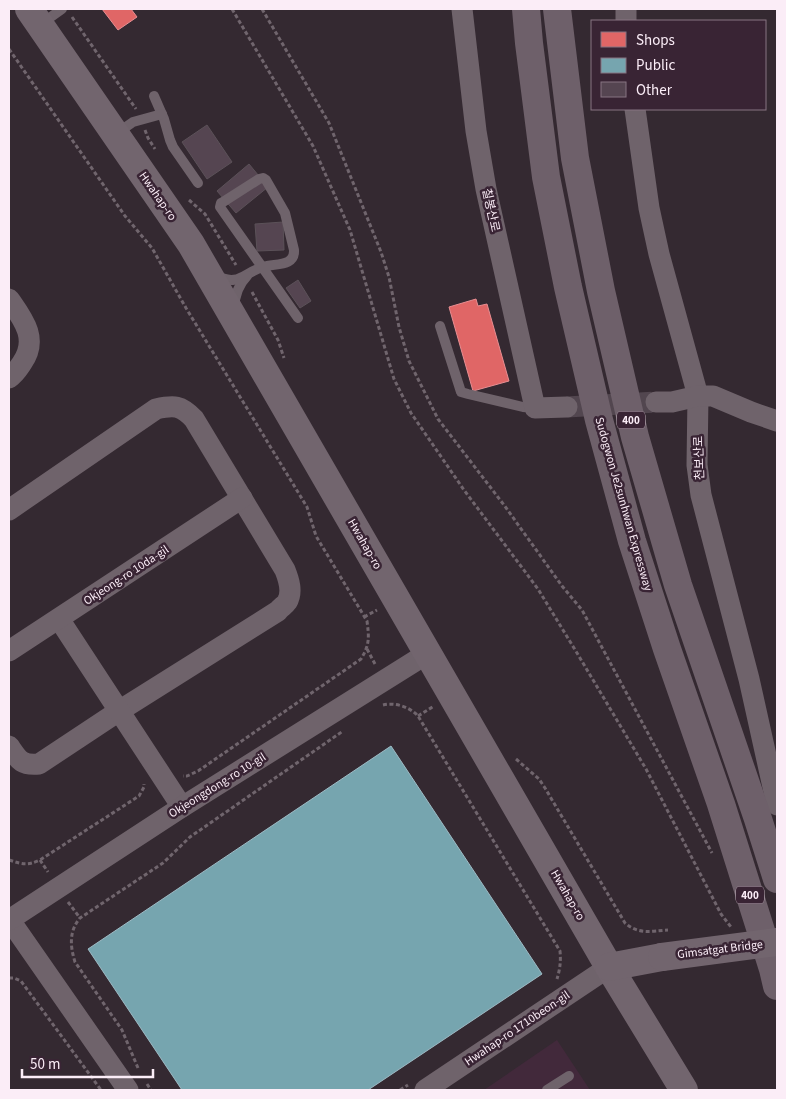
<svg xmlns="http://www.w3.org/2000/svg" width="786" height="1099" viewBox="0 0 786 1099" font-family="'Source Sans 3','Noto Sans KR',sans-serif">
  <rect width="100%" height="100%" fill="#342931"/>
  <path fill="#42293b" d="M 557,1040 L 590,1090 L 484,1090 Z"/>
  <g fill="#e06666" stroke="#e88e92">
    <path d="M 102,9 L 131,9 L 137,17 L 118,30 Z"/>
    <path d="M 476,299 L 478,306 L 487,304 L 509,381 L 473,391 L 449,307 Z"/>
  </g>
  <path fill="#76a5af" stroke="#9ebbc5" d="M 391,746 L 542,974 L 368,1090 L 182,1090 L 88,949 Z"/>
  <g fill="#554551" stroke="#5b5158">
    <path d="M 207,125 L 232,162 L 207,179 L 182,142 Z"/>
    <path d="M 249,164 L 268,187 L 236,213 L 217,191 Z"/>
    <path d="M 283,222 L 284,250 L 257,251 L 255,224 Z"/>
    <path d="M 298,280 L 311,301 L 300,308 L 286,288 Z"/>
  </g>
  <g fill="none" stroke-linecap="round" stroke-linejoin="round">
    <path stroke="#52464f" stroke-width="21" stroke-dasharray="21 11" stroke-linecap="butt" d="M 567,407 L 656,402"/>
    <g stroke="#70656d" stroke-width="3" stroke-dasharray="4 2.5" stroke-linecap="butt">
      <path d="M 232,9 L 313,146 L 350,230 L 394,379 L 411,413 L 464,490 L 538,589 L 577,653 L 646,769 L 721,914 L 731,927"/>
      <path d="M 262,9 L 329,123 L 381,252 L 389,277 L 399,327 L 409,361 L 438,419 L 504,505 L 562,586 L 582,610 L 712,853"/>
      <path d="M 72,17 L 136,109"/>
      <path d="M 9,49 L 125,216 L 152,248 L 186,308 L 307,507 L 316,536 L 367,621 C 369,637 370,644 361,659 L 198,771 L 187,776 L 183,776"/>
      <path d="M 145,130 L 148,138 L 155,149"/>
      <path d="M 189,200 L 205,214 L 236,265"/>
      <path d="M 252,292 L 278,340 L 284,358"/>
      <path d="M 364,617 L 377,610"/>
      <path d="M 367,649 L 375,664"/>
      <path d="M 383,705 C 395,702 410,707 418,716 L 560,951 C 561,961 560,969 557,979"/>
      <path d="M 418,716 L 434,706"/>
      <path d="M 516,759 L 539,779 L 545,788 L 625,923 C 639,935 651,931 668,930"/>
      <path d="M 9,860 C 22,864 27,866 40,860 L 139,796 L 144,787 L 144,784"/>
      <path d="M 40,860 L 48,872"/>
      <path d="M 68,902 L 80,918"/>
      <path d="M 9,978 L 14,978 L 21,981 L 101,1090"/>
      <path d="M 138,1068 L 122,1030 L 75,962 C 70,946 69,931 80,918 L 163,863 L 190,837 L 343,731"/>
      <path d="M 147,1084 L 151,1090"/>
      <path d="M 400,1090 L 408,1085"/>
    </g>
    <g stroke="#6f636b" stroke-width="10">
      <path d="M 41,24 L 62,9"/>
      <path d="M 154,96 L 164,119 L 170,140 L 173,147 L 198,183"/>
      <path d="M 116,134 L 133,122 L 162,114"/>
      <path d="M 215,275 C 239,288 244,272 263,267 C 275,263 295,267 294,250 L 285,213 L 266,180 L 263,178 L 259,179 L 223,202 L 221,203 L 220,207 L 298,318"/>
      <path d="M 234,308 C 235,295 238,285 247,276"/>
      <path d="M 440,326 L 461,392 L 468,394 L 523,407 L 535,408"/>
      <path d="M 547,1090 L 569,1076"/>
    </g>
    <g stroke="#6f636b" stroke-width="21">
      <path d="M 462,9 L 476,131 L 486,189 L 535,408 L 567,407"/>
      <path d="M 626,9 L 626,21"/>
      <path d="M 635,109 L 649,208 L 659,254 L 698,396 L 697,465 L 701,495 L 749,679 L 777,805"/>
      <path d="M 9,299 C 23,319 39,339 22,363 C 18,369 15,374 9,378"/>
      <path d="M 656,402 L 672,402 L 698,396 L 713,396 L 751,412 L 777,421"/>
      <path d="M 9,510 L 156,409 C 174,405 181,405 194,419 L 285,570 C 289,580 293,592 287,602 C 285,605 280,608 278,611 L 119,711 L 39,764 C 21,766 18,759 9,746"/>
      <path d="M 59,619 L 182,807"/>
      <path d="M 9,651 L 242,498"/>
      <path d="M 9,919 L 128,1090"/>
      <path d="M 9,920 L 182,807 L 428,653"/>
      <path d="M 425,1090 L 609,967"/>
    </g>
    <g stroke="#72656e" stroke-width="28">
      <path d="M 29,9 L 191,244 L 609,967 L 684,1090"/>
      <path d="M 609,967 L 662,957"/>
    </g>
    <g stroke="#6e606a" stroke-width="28">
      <path d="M 526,9 L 529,43 L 546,177 L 568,287 L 599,420 L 632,541 L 667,649 L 721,804 L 773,969 L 777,986"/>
      <path d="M 557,9 L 575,158 L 601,291 L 635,437 L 678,585 L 758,819 L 777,879"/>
    </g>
    <path stroke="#72656e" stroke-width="28" d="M 662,957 L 777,942"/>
  </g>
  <g text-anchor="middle" stroke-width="5" stroke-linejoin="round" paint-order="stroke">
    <g fill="#392434" stroke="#c1b1bc" stroke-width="1">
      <rect x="617" y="411.5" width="28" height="17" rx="4"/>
      <rect x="736" y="886.5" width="28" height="17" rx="4"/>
    </g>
    <g font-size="11" font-weight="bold" fill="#fbedf7">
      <text x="631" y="424">400</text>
      <text x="750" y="899">400</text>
    </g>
    <g font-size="12" fill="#fbedf7" stroke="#392434">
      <text transform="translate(158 196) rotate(55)" y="4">Hwahap-ro</text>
      <text transform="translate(491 210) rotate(78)" y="4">칠봉산로</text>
      <text transform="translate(699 458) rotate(-92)" y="4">천보산로</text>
      <text transform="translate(624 504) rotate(74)" y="4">Sudogwon Je2sunhwan Expressway</text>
      <text transform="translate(365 544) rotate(60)" y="4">Hwahap-ro</text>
      <text transform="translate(126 575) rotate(-33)" y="4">Okjeong-ro 10da-gil</text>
      <text transform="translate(217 785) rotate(-32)" y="4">Okjeongdong-ro 10-gil</text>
      <text transform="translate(568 895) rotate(60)" y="4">Hwahap-ro</text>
      <text transform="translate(720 949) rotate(-7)" y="4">Gimsatgat Bridge</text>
      <text transform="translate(517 1028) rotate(-34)" y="4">Hwahap-ro 1710beon-gil</text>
    </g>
  </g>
  <rect width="786" height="1099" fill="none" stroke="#fbedf7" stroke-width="20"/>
  <rect x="591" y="20" width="175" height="90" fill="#392434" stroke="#877482"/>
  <rect x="601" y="32" width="25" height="15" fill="#e06666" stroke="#877482"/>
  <text x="636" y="45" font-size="15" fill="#fbedf7">Shops</text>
  <rect x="601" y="58" width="25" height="15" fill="#76a5af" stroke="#877482"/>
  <text x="636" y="70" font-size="15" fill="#fbedf7">Public</text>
  <rect x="601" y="82" width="25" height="15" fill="#554551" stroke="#877482"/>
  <text x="636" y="95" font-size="15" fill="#fbedf7">Other</text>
  <path d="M22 1069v8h131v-8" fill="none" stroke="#fbedf7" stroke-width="2.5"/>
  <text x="30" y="1069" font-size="15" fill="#fbedf7" stroke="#392434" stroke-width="4" paint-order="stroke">50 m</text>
</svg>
